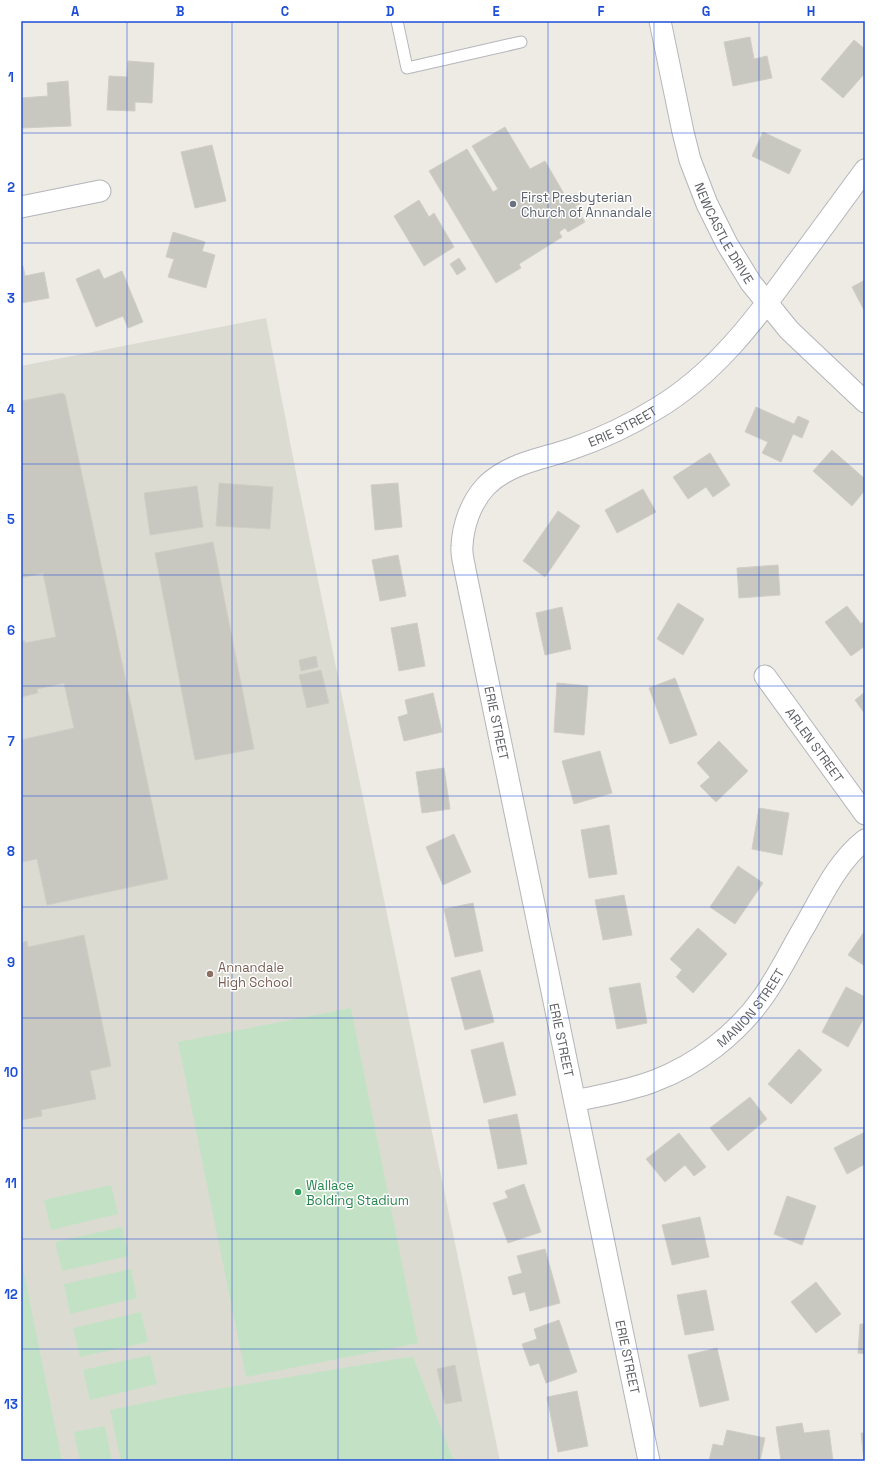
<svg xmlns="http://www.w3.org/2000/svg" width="886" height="1482" viewBox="0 0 886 1482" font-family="'Space Grotesk',sans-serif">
  <rect width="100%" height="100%" fill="#edebe4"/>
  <path fill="#dcdbd2" d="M 266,318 L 299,488 L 500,1461 L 21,1461 L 21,366 Z"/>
  <g fill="#c3e2c5">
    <path d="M 351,1008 L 418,1343 L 246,1377 L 178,1042 Z"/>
    <path d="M 111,1185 L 118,1214 L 51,1230 L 44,1200 Z"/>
    <path d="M 122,1227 L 129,1256 L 62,1271 L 55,1242 Z"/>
    <path d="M 21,1258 L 62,1461 L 21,1461 Z"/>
    <path d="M 131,1269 L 137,1298 L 70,1314 L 64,1284 Z"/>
    <path d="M 141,1312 L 148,1342 L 80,1357 L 73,1328 Z"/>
    <path d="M 150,1355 L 157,1384 L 90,1400 L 83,1370 Z"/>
    <path d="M 413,1357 L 454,1461 L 121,1461 L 110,1410 L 187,1394 L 402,1358 Z"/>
    <path d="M 105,1426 L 112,1461 L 80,1461 L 74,1432 Z"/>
  </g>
  <g fill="#c8c7c0" stroke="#d1cec3">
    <path d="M 750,37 L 754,59 L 767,56 L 772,78 L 733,86 L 724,42 Z"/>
    <path d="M 854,40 L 865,49 L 865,73 L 843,98 L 821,79 Z"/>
    <path d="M 128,61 L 154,63 L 152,103 L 135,102 L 135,111 L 107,110 L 109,76 L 127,77 Z"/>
    <path d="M 68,81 L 71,126 L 21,128 L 21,98 L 48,96 L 47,83 Z"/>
    <path d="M 505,127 L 530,169 L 545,161 L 567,199 L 576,193 L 582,203 L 575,206 L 585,222 L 568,232 L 565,228 L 559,232 L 562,237 L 519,264 L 521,268 L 496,283 L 429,171 L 467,149 L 493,192 L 498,189 L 472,146 Z"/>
    <path d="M 763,132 L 801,150 L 789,174 L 752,156 Z"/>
    <path d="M 212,145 L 226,201 L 195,208 L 181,152 Z"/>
    <path d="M 419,200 L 429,217 L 434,213 L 454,247 L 424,266 L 394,216 Z"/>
    <path d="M 173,232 L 205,242 L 202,251 L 215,255 L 206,288 L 168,277 L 174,259 L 166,257 Z"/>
    <path d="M 459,258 L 466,269 L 457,275 L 450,264 Z"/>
    <path d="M 21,266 L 23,266 L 25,276 L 44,272 L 49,298 L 21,303 Z"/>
    <path d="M 99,269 L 104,279 L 122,271 L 143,322 L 128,328 L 123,316 L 96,327 L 76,279 Z"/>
    <path d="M 865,280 L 865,312 L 852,287 Z"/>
    <path d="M 62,393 L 65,395 L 168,879 L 47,905 L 37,859 L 22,862 L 21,857 L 21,740 L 74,728 L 64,683 L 37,689 L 38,693 L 21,697 L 21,641 L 25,641 L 25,643 L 56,637 L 43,573 L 21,578 L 21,401 Z"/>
    <path d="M 756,407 L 794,424 L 798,416 L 809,421 L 802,438 L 793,434 L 781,462 L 762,453 L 768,442 L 745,432 Z"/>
    <path d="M 832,450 L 865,479 L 865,490 L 852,506 L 813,471 Z"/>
    <path d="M 710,453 L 730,485 L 713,497 L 706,487 L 688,499 L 673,477 Z"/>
    <path d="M 219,483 L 273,487 L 270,529 L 216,526 Z"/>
    <path d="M 398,483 L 402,527 L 375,530 L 371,485 Z"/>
    <path d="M 197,486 L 203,527 L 150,535 L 144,493 Z"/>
    <path d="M 643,489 L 656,512 L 617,533 L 605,510 Z"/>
    <path d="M 558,511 L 580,526 L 545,577 L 523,561 Z"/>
    <path d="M 213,542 L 254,749 L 195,760 L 155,553 Z"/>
    <path d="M 398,555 L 406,596 L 380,601 L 372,560 Z"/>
    <path d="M 778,565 L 780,595 L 739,598 L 737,568 Z"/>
    <path d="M 678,603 L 704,619 L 683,655 L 657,639 Z"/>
    <path d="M 847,606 L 861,624 L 865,620 L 865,646 L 851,656 L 825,622 Z"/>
    <path d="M 562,607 L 571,649 L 545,655 L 536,613 Z"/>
    <path d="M 417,623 L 425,666 L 399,671 L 391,628 Z"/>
    <path d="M 316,656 L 318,667 L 301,671 L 299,660 Z"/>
    <path d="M 321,670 L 329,703 L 307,708 L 299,675 Z"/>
    <path d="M 675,678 L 697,735 L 670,744 L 649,688 Z"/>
    <path d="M 557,683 L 588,686 L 584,735 L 554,732 Z"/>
    <path d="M 865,692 L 865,714 L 855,700 Z"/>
    <path d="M 433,693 L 442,732 L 404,741 L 398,717 L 408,714 L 405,700 Z"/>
    <path d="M 719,741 L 748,771 L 716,802 L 700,786 L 710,777 L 697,763 Z"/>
    <path d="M 600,751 L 612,793 L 574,804 L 562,761 Z"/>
    <path d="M 444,768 L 450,809 L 422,813 L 416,772 Z"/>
    <path d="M 759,808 L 789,813 L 782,855 L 752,849 Z"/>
    <path d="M 609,825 L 617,874 L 589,878 L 581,830 Z"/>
    <path d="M 454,834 L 471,872 L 443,885 L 426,847 Z"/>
    <path d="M 738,866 L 763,883 L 735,924 L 710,907 Z"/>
    <path d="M 624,895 L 632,935 L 603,940 L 595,900 Z"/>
    <path d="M 473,903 L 483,951 L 455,957 L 444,909 Z"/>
    <path d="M 698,928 L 727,954 L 693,993 L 676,977 L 682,970 L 670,959 Z"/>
    <path d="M 864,932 L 865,932 L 865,966 L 848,955 Z"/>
    <path d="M 84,935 L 111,1066 L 90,1071 L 96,1099 L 41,1110 L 42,1116 L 21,1120 L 21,943 L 27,941 L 28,947 Z"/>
    <path d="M 480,970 L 494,1022 L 465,1030 L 451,978 Z"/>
    <path d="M 640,983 L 647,1023 L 617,1029 L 609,988 Z"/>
    <path d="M 846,987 L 865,997 L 865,1016 L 848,1047 L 822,1032 Z"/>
    <path d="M 503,1042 L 516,1095 L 484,1103 L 471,1050 Z"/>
    <path d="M 799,1049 L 822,1070 L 791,1104 L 768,1084 Z"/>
    <path d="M 750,1097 L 767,1119 L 728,1151 L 710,1128 Z"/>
    <path d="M 517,1114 L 527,1164 L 498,1169 L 488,1120 Z"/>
    <path d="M 865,1132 L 865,1164 L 847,1174 L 834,1148 Z"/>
    <path d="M 679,1133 L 706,1167 L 694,1176 L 685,1165 L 665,1182 L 646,1159 Z"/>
    <path d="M 524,1184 L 541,1232 L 508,1243 L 493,1203 L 508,1198 L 505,1191 Z"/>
    <path d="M 787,1196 L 816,1206 L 802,1245 L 774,1234 Z"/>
    <path d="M 700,1217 L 709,1257 L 672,1265 L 662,1225 Z"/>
    <path d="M 545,1249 L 560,1303 L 530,1311 L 525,1292 L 513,1295 L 508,1277 L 522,1273 L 517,1256 Z"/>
    <path d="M 816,1282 L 841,1314 L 816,1333 L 791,1302 Z"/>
    <path d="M 706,1290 L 714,1330 L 685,1335 L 677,1295 Z"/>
    <path d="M 559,1320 L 577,1372 L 546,1383 L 539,1363 L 530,1366 L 522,1344 L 537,1339 L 534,1329 Z"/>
    <path d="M 860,1324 L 865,1324 L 865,1354 L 858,1353 Z"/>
    <path d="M 717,1348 L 729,1400 L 700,1407 L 688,1355 Z"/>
    <path d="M 455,1365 L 462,1401 L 445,1404 L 437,1369 Z"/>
    <path d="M 577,1391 L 588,1446 L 558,1452 L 547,1397 Z"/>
    <path d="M 802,1423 L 804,1433 L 829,1430 L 833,1461 L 781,1461 L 776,1427 Z"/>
    <path d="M 727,1430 L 765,1438 L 760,1461 L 709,1461 L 713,1444 L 723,1446 Z"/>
    <path d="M 861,1433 L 865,1433 L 865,1461 L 864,1461 Z"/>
  </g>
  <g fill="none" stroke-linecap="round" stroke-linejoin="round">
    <defs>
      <path id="lane" d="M 397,21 L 407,68 L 521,42"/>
      <g id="street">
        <path id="s1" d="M 660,21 L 683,132 L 690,160 L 707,204 L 727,244 L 751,283 L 789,330 L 865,402"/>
        <path d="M 21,207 L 100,191"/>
        <path id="s2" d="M 765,676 L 865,814"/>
        <path id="s3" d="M 575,1101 C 601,1095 629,1091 654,1081 C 697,1065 737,1034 763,997 C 779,975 792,947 806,924 C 823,894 838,861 865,840"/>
        <path id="s4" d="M 649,1461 L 465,570 C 464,563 461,554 462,546 C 463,525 471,502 486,486 C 510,462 544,459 574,448 C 603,438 630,425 656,409 C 715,374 756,319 795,265 C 819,233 842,201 865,170"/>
      </g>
    </defs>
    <use href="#lane" stroke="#b4b5ba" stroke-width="13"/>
    <use href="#street" stroke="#b4b5ba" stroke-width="23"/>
    <use href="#lane" stroke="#fff" stroke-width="11"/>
    <use href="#street" stroke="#fff" stroke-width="21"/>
  </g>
  <path fill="none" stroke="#1d4ed8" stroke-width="1" stroke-opacity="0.55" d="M 127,21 L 127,1461M 232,21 L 232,1461M 338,21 L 338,1461M 443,21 L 443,1461M 548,21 L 548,1461M 654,21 L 654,1461M 759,21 L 759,1461M 21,133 L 865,133M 21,243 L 865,243M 21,354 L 865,354M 21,464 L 865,464M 21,575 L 865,575M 21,686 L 865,686M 21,796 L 865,796M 21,907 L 865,907M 21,1018 L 865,1018M 21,1128 L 865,1128M 21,1239 L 865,1239M 21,1349 L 865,1349"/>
  <circle fill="#6b7280" stroke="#fff" stroke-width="1.5" cx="513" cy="204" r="4"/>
  <circle fill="#8d6e63" stroke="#fff" stroke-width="1.5" cx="210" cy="974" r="4"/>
  <circle fill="#2e9e5b" stroke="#fff" stroke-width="1.5" cx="298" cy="1192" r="4"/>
  <g text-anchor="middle" stroke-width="3" stroke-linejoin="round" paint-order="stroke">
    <g font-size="13" fill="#5b616d" stroke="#fff" text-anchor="start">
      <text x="521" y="202">First Presbyterian<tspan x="521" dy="15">Church of Annandale</tspan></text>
    </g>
    <g font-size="13" fill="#5c5e63" stroke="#fff">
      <text dy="5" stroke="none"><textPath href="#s1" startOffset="223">NEWCASTLE DRIVE</textPath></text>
      <text dy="5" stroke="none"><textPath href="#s4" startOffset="1150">ERIE STREET</textPath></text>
      <text transform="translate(497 723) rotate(78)" y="5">ERIE STREET</text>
      <text dy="5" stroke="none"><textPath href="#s2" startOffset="85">ARLEN STREET</textPath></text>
      <text dy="5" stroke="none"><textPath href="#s3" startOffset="205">MANION STREET</textPath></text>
      <text transform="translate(562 1040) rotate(78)" y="5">ERIE STREET</text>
      <text transform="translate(628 1357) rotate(78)" y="5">ERIE STREET</text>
    </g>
    <g font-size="13" fill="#785e54" stroke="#fff" text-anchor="start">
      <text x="218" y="972">Annandale<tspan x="218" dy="15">High School</tspan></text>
    </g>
    <g font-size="13" fill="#27864d" stroke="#fff" text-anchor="start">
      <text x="306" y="1190">Wallace<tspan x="306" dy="15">Bolding Stadium</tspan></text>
    </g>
  </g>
  <rect width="886" height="1482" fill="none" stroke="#ffffff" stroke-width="44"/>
  <rect x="22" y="22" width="842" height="1438" fill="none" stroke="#1d4ed8" stroke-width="1.5"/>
  <g font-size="13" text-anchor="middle" font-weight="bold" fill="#1d4ed8">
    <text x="75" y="16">A</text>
    <text x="180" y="16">B</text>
    <text x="285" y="16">C</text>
    <text x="390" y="16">D</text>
    <text x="496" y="16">E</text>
    <text x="601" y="16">F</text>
    <text x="706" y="16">G</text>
    <text x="811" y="16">H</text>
    <text x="11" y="82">1</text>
    <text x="11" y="192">2</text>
    <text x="11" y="303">3</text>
    <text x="11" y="414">4</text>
    <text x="11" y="524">5</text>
    <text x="11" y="635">6</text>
    <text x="11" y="746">7</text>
    <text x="11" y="856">8</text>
    <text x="11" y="967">9</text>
    <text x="11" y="1077">10</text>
    <text x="11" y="1188">11</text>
    <text x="11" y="1299">12</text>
    <text x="11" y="1409">13</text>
  </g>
</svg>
